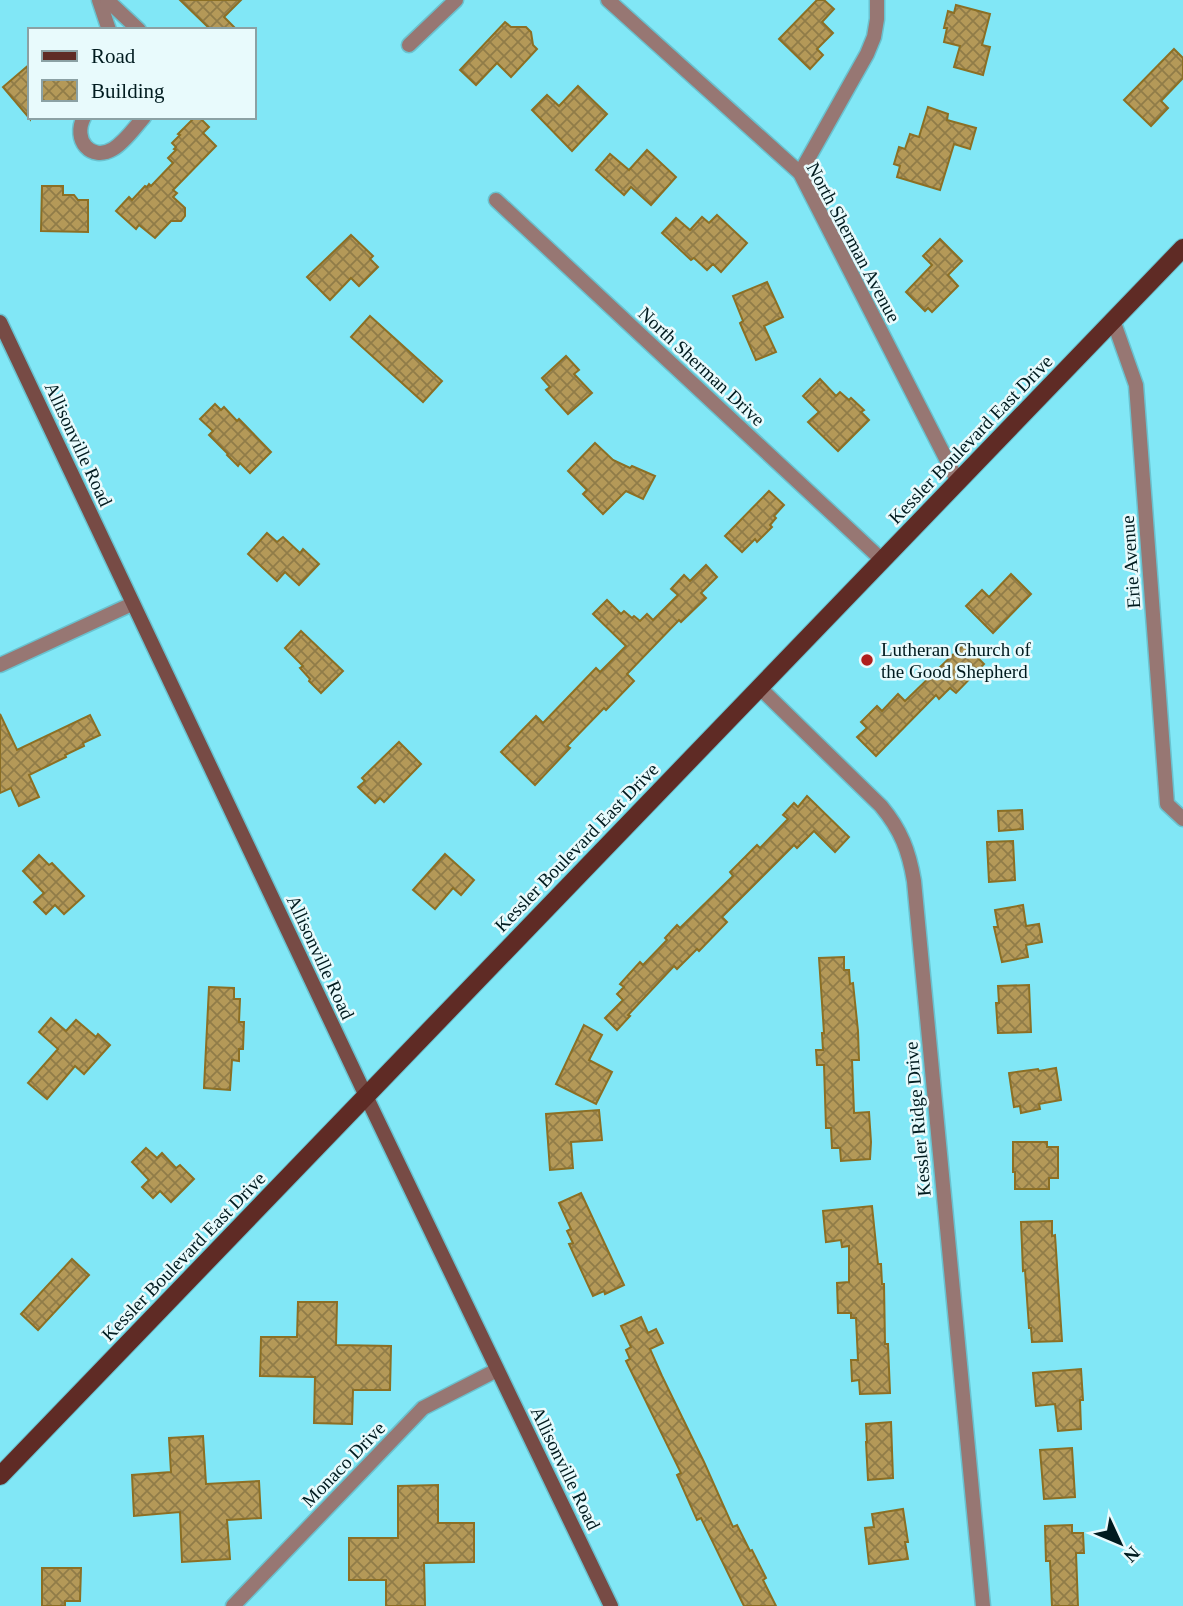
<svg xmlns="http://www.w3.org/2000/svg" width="1183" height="1606" viewBox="0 0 1183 1606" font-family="'Times New Roman',serif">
  <defs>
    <pattern id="building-cross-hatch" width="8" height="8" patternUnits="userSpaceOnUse" patternTransform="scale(1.75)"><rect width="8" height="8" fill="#b49958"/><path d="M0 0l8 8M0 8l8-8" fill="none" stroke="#907c48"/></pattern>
  </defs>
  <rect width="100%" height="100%" fill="#81e7f6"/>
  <g fill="url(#building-cross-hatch)" stroke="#8b6f25" stroke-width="2">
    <path d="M 180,0 L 241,0 L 224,17 L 237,30 L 211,30 Z"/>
    <path d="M 817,0 L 824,0 L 834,9 L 822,22 L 833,33 L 817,49 L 823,55 L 810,69 L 779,39 Z"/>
    <path d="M 956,5 L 990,14 L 982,45 L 990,47 L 983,75 L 954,67 L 960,46 L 944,42 L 947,28 L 944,28 L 948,11 L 954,13 Z"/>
    <path d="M 505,22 L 511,27 L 526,27 L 531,32 L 533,45 L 537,49 L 511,77 L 497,63 L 476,85 L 460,70 Z"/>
    <path d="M 1174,49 L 1183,58 L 1183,78 L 1161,101 L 1168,108 L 1151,126 L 1124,100 Z"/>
    <path d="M 30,64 L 30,119 L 3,87 Z"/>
    <path d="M 578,86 L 607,114 L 572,151 L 532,110 L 547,95 L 559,106 Z"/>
    <path d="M 928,107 L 948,114 L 947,120 L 976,128 L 970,149 L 954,144 L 940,190 L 897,177 L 900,166 L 894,164 L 899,147 L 905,149 L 910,134 L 919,137 Z"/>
    <path d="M 195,117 L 199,117 L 209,127 L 203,133 L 216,146 L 173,190 L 177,193 L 173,197 L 185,208 L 185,216 L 181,221 L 171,221 L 155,238 L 139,225 L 136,229 L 116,211 L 129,197 L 132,200 L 145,186 L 147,187 L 149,184 L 151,186 L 173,163 L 168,158 L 176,150 L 174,149 L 176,147 L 172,143 L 180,135 L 178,134 Z"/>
    <path d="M 647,150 L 676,177 L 651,205 L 631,187 L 624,195 L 596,170 L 610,154 L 629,170 Z"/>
    <path d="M 42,186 L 63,186 L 63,195 L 74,195 L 78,200 L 88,200 L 88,232 L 41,231 Z"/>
    <path d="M 717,215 L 747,243 L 721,272 L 713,264 L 707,270 L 694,258 L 691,260 L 662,233 L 676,218 L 690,230 L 702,217 L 709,223 Z"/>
    <path d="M 351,235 L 373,256 L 370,259 L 378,267 L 359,286 L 351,278 L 330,300 L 307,277 Z"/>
    <path d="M 940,239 L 962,261 L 948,275 L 958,286 L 932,312 L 928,308 L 925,311 L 906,292 L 932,265 L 923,256 Z"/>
    <path d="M 767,282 L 783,317 L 764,326 L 776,352 L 756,360 L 740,323 L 743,321 L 733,296 Z"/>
    <path d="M 370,316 L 442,381 L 423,402 L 351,337 Z"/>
    <path d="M 566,356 L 579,370 L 574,374 L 592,393 L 568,414 L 546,390 L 550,387 L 542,378 Z"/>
    <path d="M 820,379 L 836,396 L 840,392 L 849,400 L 851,398 L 864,410 L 861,412 L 869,420 L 838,451 L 808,422 L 819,412 L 803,396 Z"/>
    <path d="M 215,404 L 221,410 L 224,407 L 237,421 L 239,419 L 271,452 L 250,473 L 240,463 L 238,466 L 227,455 L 228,454 L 209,435 L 213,431 L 200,419 Z"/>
    <path d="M 595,443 L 613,460 L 630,468 L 632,466 L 655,476 L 643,499 L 626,491 L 603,514 L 583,494 L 587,490 L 568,471 Z"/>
    <path d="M 769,491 L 784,505 L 774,516 L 776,518 L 770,525 L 772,527 L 757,542 L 755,539 L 742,552 L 725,536 Z"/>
    <path d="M 267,533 L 277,542 L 283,537 L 300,553 L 303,549 L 319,564 L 299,585 L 285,572 L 277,581 L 248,554 Z"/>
    <path d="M 706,565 L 717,577 L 701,593 L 706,598 L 681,622 L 679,620 L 627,674 L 634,681 L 606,710 L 604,708 L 567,746 L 570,748 L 535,785 L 501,752 L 536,716 L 543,723 L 596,668 L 600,672 L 626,646 L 593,614 L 607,600 L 621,614 L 624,611 L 632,618 L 634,616 L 640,621 L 647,614 L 653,620 L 678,595 L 671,589 L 684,575 L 690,581 Z"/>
    <path d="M 1011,574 L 1031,594 L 993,633 L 966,606 L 982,590 L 989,597 Z"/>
    <path d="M 301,631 L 343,671 L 321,693 L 309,681 L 310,679 L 300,668 L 303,666 L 285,648 Z"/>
    <path d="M 964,644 L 984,664 L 956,693 L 950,688 L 939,699 L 936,695 L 876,756 L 857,737 L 867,728 L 861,722 L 877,706 L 882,711 L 898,694 L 905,701 Z"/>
    <path d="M 0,714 L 17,750 L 90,715 L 100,735 L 83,743 L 84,746 L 65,755 L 66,757 L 29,775 L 39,797 L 19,806 L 11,788 L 0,793 Z"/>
    <path d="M 399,742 L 421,764 L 384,802 L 380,798 L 375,803 L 358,787 L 365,781 L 362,778 Z"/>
    <path d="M 807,796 L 849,837 L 835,852 L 814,831 L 797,848 L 794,845 L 722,917 L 727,922 L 699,951 L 697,949 L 677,969 L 674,966 L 628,1015 L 630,1016 L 617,1030 L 605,1018 L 623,1000 L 617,994 L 624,987 L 620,984 L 640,962 L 643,965 L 667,940 L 665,938 L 677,925 L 680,928 L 733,876 L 730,872 L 757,845 L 760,848 L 788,819 L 783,815 L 794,803 L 798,807 Z"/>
    <path d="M 1022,810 L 1023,829 L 999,831 L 998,811 Z"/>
    <path d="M 1013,841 L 1015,880 L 989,882 L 987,842 Z"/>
    <path d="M 445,854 L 474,880 L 461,895 L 453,888 L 435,909 L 413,890 Z"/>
    <path d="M 39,855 L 49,865 L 52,863 L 84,896 L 64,914 L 55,905 L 46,914 L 34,902 L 44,893 L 23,871 Z"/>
    <path d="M 1023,905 L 1026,926 L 1039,924 L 1042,942 L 1026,945 L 1028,957 L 1002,962 L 994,927 L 998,927 L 995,910 Z"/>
    <path d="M 844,957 L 844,970 L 849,970 L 850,984 L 853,983 L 858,1031 L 859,1060 L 852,1060 L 854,1113 L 869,1112 L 871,1142 L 870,1159 L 841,1161 L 840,1148 L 832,1148 L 831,1128 L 826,1128 L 824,1065 L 817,1065 L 816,1050 L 823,1050 L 822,1033 L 824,1033 L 819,958 Z"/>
    <path d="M 1029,985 L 1031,1032 L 998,1033 L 996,1003 L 999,1003 L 998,986 Z"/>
    <path d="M 209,987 L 234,988 L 234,999 L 240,999 L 239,1022 L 244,1022 L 243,1049 L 239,1049 L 239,1061 L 232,1060 L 230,1090 L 204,1088 Z"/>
    <path d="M 51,1018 L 66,1031 L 76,1020 L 96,1037 L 98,1034 L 110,1045 L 84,1074 L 75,1066 L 47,1099 L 28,1083 L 58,1049 L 39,1032 Z"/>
    <path d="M 584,1025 L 602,1035 L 589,1060 L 612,1072 L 596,1104 L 556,1084 Z"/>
    <path d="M 1056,1068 L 1061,1100 L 1039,1104 L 1040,1109 L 1021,1113 L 1020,1106 L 1014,1107 L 1009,1073 L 1038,1069 L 1039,1071 Z"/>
    <path d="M 599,1110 L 602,1140 L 571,1142 L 573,1168 L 550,1170 L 546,1114 Z"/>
    <path d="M 1013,1142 L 1047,1142 L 1047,1147 L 1058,1147 L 1058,1178 L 1049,1178 L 1049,1189 L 1015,1189 L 1015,1172 L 1013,1172 Z"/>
    <path d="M 146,1148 L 157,1158 L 162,1153 L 176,1168 L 180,1165 L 194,1179 L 171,1202 L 160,1191 L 153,1198 L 142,1187 L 149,1180 L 132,1162 Z"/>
    <path d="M 581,1193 L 624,1285 L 605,1294 L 604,1291 L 593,1296 L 569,1244 L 573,1243 L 567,1231 L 571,1229 L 559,1203 Z"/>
    <path d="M 872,1206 L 878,1264 L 881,1264 L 882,1284 L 884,1284 L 885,1344 L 888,1344 L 890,1393 L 860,1394 L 859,1380 L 852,1381 L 851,1360 L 858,1360 L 856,1318 L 851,1318 L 851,1313 L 838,1313 L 837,1283 L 849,1282 L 849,1246 L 842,1247 L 841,1240 L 826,1242 L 823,1211 Z"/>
    <path d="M 1052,1221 L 1052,1236 L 1055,1235 L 1062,1341 L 1032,1342 L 1031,1328 L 1029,1328 L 1025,1270 L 1023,1271 L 1021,1222 Z"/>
    <path d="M 72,1259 L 89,1275 L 38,1330 L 21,1314 Z"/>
    <path d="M 298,1302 L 337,1302 L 336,1345 L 391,1346 L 390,1390 L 353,1390 L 352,1424 L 314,1423 L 315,1377 L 260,1376 L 261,1337 L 297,1337 Z"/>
    <path d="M 641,1317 L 648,1333 L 656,1329 L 663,1343 L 650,1349 L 662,1376 L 704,1462 L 733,1527 L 737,1525 L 750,1551 L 752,1550 L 766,1578 L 763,1580 L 776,1606 L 744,1606 L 701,1518 L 697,1520 L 677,1475 L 681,1473 L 626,1361 L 630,1359 L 626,1350 L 631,1347 L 621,1326 Z"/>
    <path d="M 1081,1369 L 1083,1400 L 1080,1400 L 1081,1429 L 1058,1431 L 1055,1404 L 1036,1406 L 1033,1373 Z"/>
    <path d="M 891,1422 L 893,1478 L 868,1480 L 866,1442 L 867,1442 L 866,1424 Z"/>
    <path d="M 203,1436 L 206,1484 L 259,1481 L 261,1518 L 227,1520 L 230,1559 L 182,1562 L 180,1512 L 134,1516 L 132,1475 L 171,1472 L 169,1438 Z"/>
    <path d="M 1072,1448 L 1075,1497 L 1044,1499 L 1040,1450 Z"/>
    <path d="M 438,1485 L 438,1523 L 474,1523 L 474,1562 L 424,1563 L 425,1606 L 386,1606 L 386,1580 L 349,1580 L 349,1538 L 398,1538 L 398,1486 Z"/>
    <path d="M 903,1509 L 908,1542 L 905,1542 L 908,1559 L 869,1564 L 865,1528 L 874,1527 L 872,1514 Z"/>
    <path d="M 1072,1525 L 1072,1533 L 1083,1533 L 1084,1553 L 1076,1553 L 1078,1606 L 1052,1606 L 1050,1561 L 1046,1561 L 1045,1526 Z"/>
    <path d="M 42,1568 L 81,1568 L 80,1601 L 65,1601 L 65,1606 L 42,1606 Z"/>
  </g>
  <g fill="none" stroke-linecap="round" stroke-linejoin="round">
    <defs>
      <g id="street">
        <path d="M 99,0 L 109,30"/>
        <path d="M 107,0 L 139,30"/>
        <path d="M 608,0 L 800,173 L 958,482"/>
        <path d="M 409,45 L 456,0"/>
        <path d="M 84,117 C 72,140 91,162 113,149 C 125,142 135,127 144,117"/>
        <path d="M 800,173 L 867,54 L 874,37 L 877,19 L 877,0"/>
        <path d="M 496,200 L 882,560"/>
        <path d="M 1113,320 L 1136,385 L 1167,804 L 1183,819"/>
        <path d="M 0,665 L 132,604"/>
        <path d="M 759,687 L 881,806 C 901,830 909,851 914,881 L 983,1606"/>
        <path d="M 233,1606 L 423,1408 L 497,1370"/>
      </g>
      <path id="secondary" d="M 0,322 L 366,1096 L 611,1606"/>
      <path id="primary" d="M 0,1476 L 1183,248"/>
    </defs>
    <use href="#street" stroke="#6ac2cf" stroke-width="17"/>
    <use href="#secondary" stroke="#6ac2cf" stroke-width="17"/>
    <use href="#primary" stroke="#6ac2cf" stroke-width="20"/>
    <use href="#street" stroke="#977773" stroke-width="14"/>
    <use href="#secondary" stroke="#774b45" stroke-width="14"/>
    <use href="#primary" stroke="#5f2b25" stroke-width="18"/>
  </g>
  <circle fill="#af1e1c" stroke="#e8fafc" stroke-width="2.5" cx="867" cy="660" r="7"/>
  <g text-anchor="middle" stroke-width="5" stroke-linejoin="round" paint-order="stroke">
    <g font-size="19" fill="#001b1f" stroke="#e8fafc">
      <text transform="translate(854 242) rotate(62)" y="7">North Sherman Avenue</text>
      <text transform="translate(702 366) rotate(43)" y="7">North Sherman Drive</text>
      <text transform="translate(970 439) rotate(-46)" y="7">Kessler Boulevard East Drive</text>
      <text transform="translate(79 444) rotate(65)" y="7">Allisonville Road</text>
      <text transform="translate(1130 562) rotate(-94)" y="7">Erie Avenue</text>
      <text transform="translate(576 847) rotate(-46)" y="7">Kessler Boulevard East Drive</text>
      <text transform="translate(321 957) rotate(65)" y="7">Allisonville Road</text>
      <text transform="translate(917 1119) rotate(-95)" y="7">Kessler Ridge Drive</text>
      <text transform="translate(183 1256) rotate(-46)" y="7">Kessler Boulevard East Drive</text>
      <text transform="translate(343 1464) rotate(-46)" y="7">Monaco Drive</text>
      <text transform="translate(566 1468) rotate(64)" y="7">Allisonville Road</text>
    </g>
    <g font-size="19" fill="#001b1f" stroke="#e8fafc" text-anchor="start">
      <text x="881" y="656">Lutheran Church of<tspan x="881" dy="22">the Good Shepherd</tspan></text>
    </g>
  </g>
  <rect x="28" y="28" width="228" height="91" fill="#e8fafc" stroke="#8ba1a4" stroke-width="2"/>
  <rect x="42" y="51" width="35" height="10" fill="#5f2b25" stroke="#8ba1a4" stroke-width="2"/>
  <text x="91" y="63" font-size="21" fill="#001b1f">Road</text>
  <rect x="42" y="80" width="35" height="21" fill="url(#building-cross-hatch)" stroke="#8ba1a4" stroke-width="2"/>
  <text x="91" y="98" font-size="21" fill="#001b1f">Building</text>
  <g transform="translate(1120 1543) rotate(134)" stroke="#e8fafc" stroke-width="5" paint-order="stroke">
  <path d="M0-5L12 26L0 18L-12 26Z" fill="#001b1f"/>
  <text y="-10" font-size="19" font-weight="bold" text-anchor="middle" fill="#001b1f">N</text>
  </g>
</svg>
